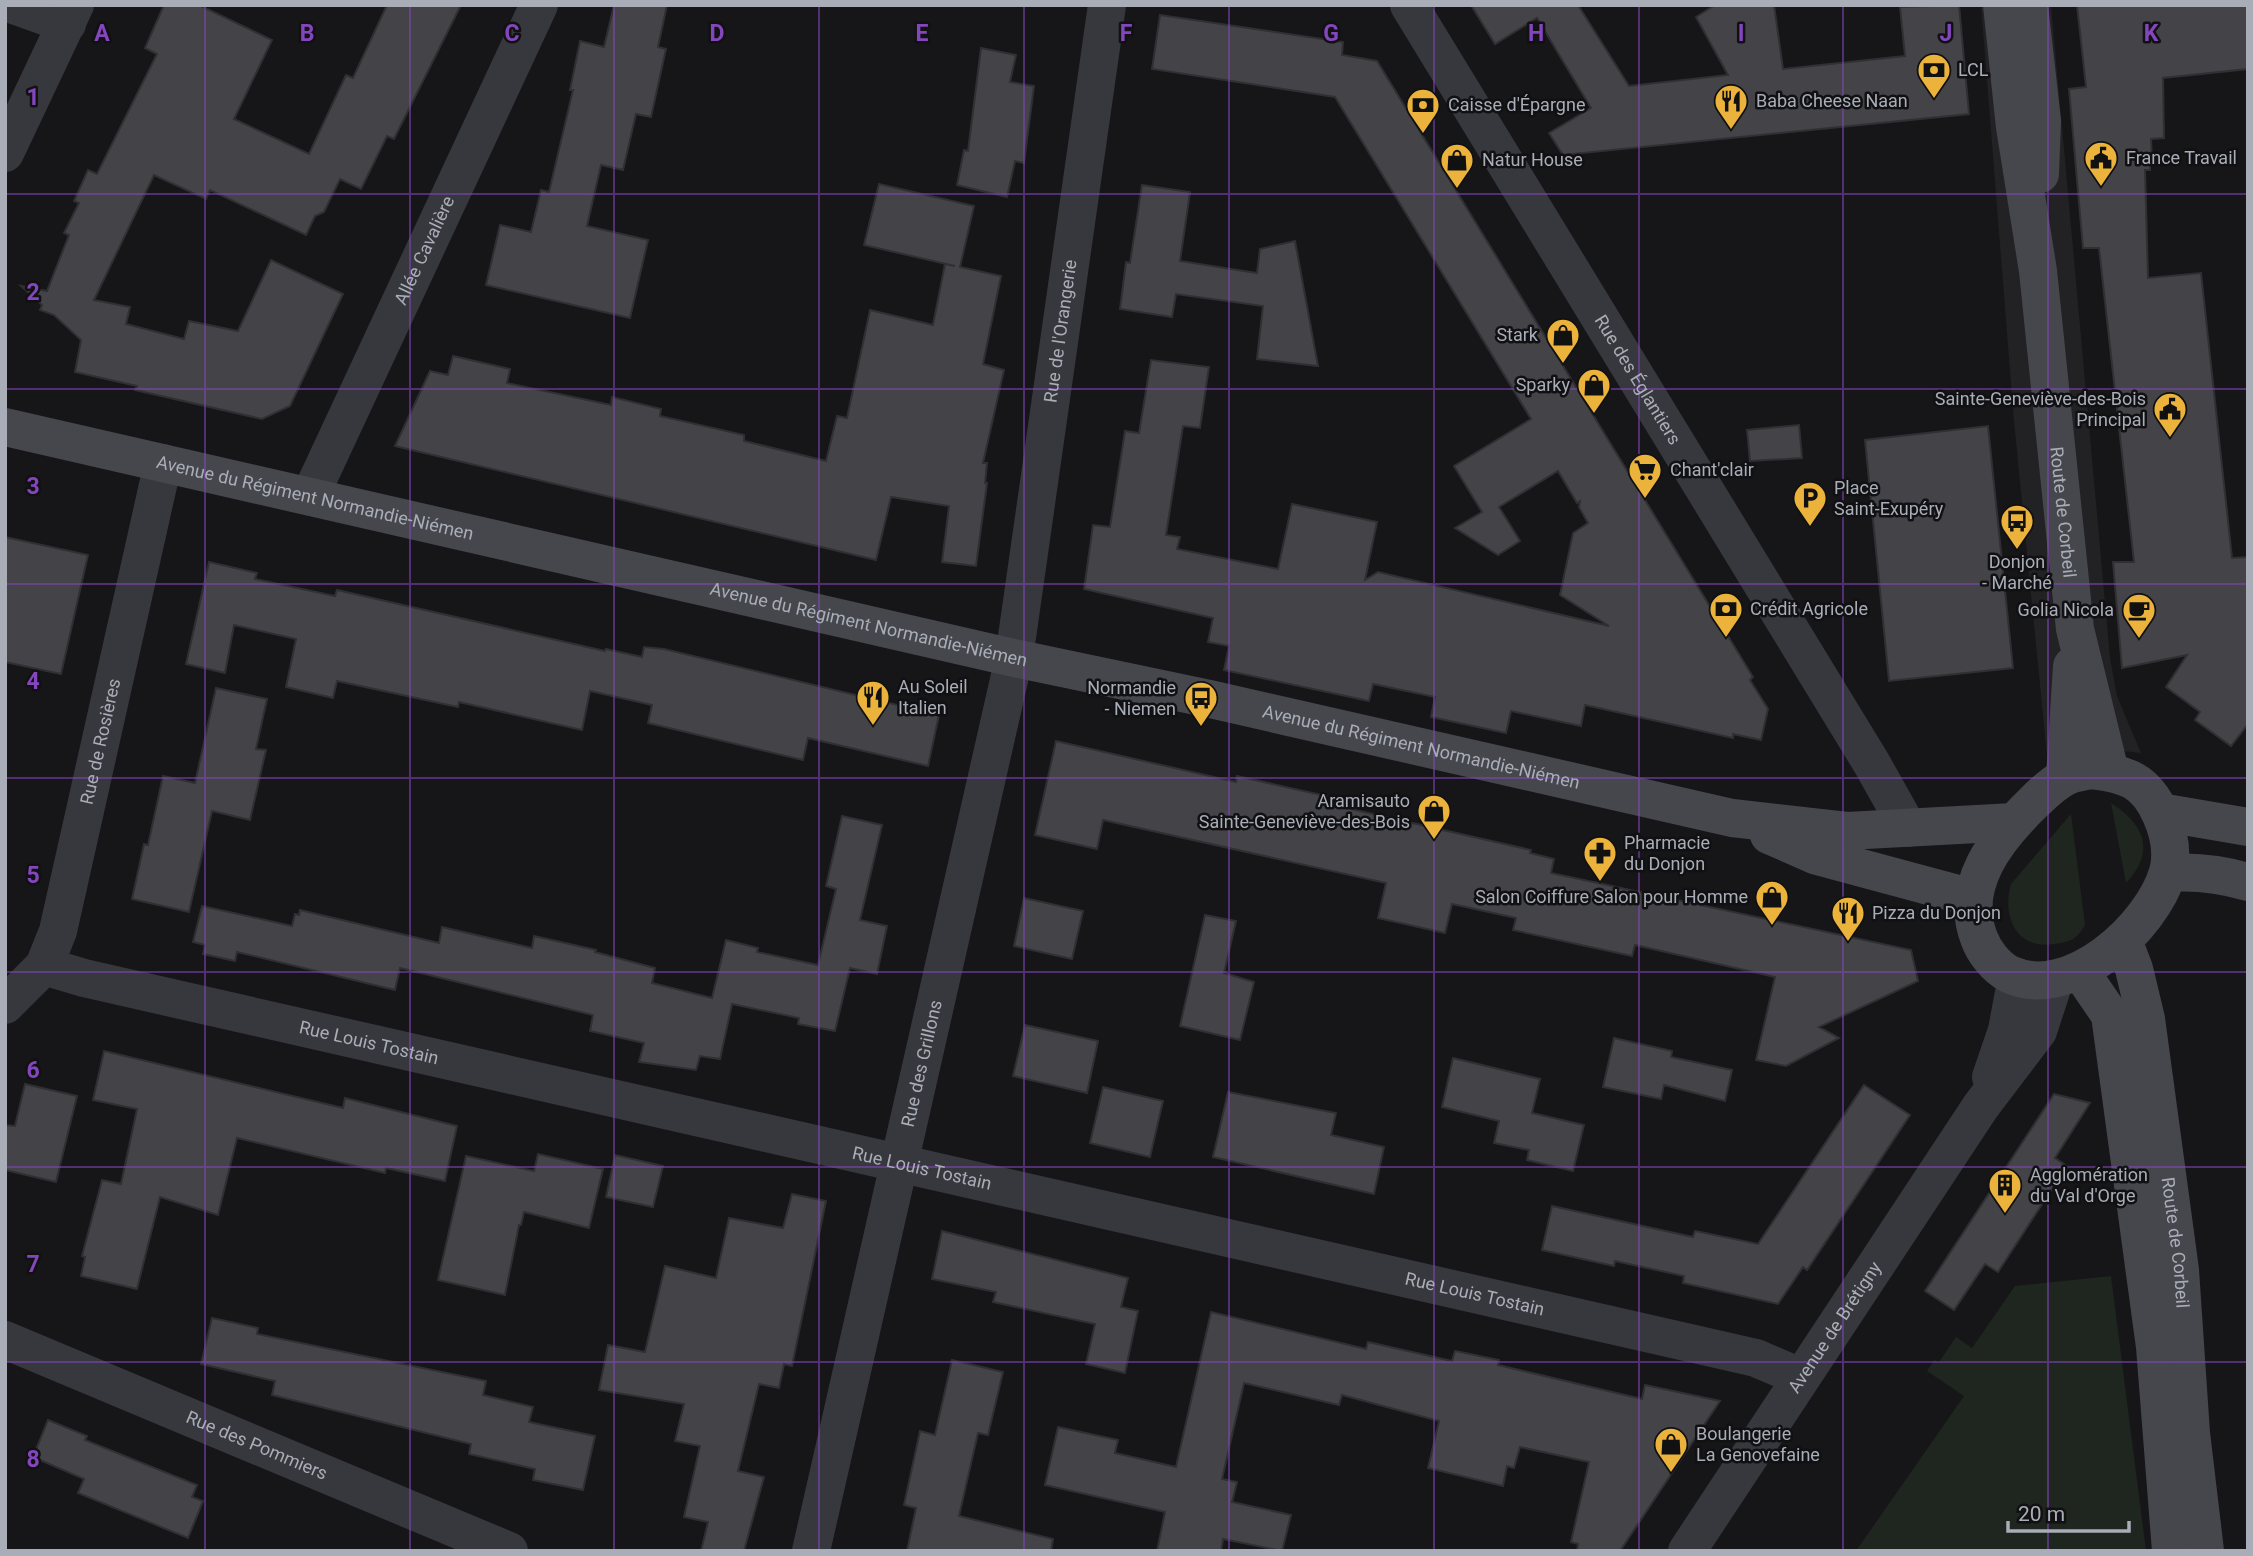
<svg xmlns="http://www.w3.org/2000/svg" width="2253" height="1556" viewBox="0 0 2253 1556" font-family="Roboto,sans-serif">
  <rect width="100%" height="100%" fill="#161618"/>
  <path fill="#222225" d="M 1981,5 L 2051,5 L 2110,658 L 2117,696 L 2141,753 L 2114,750 L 2048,766 L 2014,421 Z"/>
  <g fill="#1e261f">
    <path d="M 2111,803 C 2143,824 2157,850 2126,883 Z"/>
    <path d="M 2071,814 L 2085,925 C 2076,940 2070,942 2054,944 C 2015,950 2002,915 2011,884 Z"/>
    <path d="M 2111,1276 L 2146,1551 L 1856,1551 L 1964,1396 L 1927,1371 L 1934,1360 L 1939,1362 L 1956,1337 L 1972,1348 L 2015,1286 Z"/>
  </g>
  <g fill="#434348" stroke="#303034" stroke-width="2">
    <path d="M 164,5 L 199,5 L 272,40 L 234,119 L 309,154 L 346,75 L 353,78 L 387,5 L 461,5 L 394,139 L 387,136 L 361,189 L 340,179 L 324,212 L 315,216 L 306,235 L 210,190 L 206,199 L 154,175 L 94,300 L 130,307 L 126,324 L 184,339 L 189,321 L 238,331 L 271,260 L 343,294 L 290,406 L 262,419 L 135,390 L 137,386 L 75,372 L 81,340 L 54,315 L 40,310 L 42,305 L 21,286 L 47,291 L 69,235 L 64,233 L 79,203 L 74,201 L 88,170 L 97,174 L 157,54 L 145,48 Z"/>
    <path d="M 614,5 L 667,5 L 658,47 L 666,49 L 651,117 L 636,114 L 623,170 L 601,165 L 587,226 L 648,240 L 630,318 L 486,285 L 500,225 L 531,232 L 541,190 L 549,192 L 573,90 L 570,90 L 580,41 L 604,47 Z"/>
    <path d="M 1471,5 L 1578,5 L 1629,86 L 1728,75 L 1696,17 L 1715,5 L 1774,5 L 1783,69 L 1905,56 L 1900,7 L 1959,5 L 1969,114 L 1563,155 L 1549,133 L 1591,108 L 1537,18 L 1495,44 Z"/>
    <path d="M 2077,5 L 2248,5 L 2248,69 L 2163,78 L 2164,138 L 2151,139 L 2152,158 L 2150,158 L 2150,170 L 2145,170 L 2148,278 L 2201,273 L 2232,558 L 2248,557 L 2248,724 L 2231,746 L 2195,720 L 2200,712 L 2166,687 L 2187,655 L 2122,668 L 2113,562 L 2134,562 L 2099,248 L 2083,248 L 2069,89 L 2086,87 Z"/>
    <path d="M 1160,15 L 1343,42 L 1342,55 L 1377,61 L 1753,677 L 1750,680 L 1768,709 L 1761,740 L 1733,734 L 1733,738 L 1585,705 L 1581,726 L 1511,711 L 1506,733 L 1431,717 L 1435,697 L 1373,684 L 1369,701 L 1224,670 L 1229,646 L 1208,642 L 1213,618 L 1084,589 L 1093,525 L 1110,527 L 1125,431 L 1139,433 L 1151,360 L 1209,367 L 1200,428 L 1183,426 L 1166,535 L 1180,537 L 1177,549 L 1278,569 L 1292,504 L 1377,522 L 1365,580 L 1378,572 L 1609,626 L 1560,595 L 1573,533 L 1588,523 L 1579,507 L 1580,501 L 1577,503 L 1558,471 L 1499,507 L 1520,541 L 1498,555 L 1455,528 L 1482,512 L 1454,466 L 1531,419 L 1335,97 L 1152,69 Z"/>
    <path d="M 981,48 L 1016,55 L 1010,82 L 1034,86 L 1024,163 L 1015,161 L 1007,197 L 957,185 L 964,150 L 968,151 Z"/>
    <path d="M 879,184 L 974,206 L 960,267 L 1001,276 L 983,364 L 1004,370 L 983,463 L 987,463 L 985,483 L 987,483 L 976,566 L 942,562 L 949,506 L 891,497 L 876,560 L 395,446 L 430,371 L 448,375 L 453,356 L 510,369 L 507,383 L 611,405 L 612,397 L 661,409 L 660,416 L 744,435 L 744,441 L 826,461 L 837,416 L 847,418 L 870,310 L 933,325 L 945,264 L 955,266 L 864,245 Z"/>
    <path d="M 1142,185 L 1190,192 L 1180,261 L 1257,273 L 1260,249 L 1295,241 L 1318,366 L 1257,359 L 1263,306 L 1176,294 L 1172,317 L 1120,309 L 1126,262 L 1130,263 Z"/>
    <path d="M 1799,425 L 1802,458 L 1750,461 L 1747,430 Z"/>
    <path d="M 1988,426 L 2013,668 L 1889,681 L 1865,440 Z"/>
    <path d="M 5,537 L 88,555 L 61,674 L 5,662 Z"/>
    <path d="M 209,562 L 257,573 L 255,579 L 335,596 L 337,590 L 605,651 L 606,649 L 642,657 L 644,647 L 664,649 L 939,715 L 928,766 L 808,738 L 803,760 L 648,723 L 652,705 L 590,691 L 582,730 L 459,702 L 458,707 L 337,681 L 333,698 L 286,687 L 296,639 L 234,625 L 225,673 L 186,664 Z"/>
    <path d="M 216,688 L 267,699 L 256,749 L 266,750 L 250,820 L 212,811 L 189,912 L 132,899 L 144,844 L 148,845 L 163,776 L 195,783 Z"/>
    <path d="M 1056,741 L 1236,782 L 1237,776 L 1344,800 L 1342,807 L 1531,850 L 1530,853 L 1554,859 L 1551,873 L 1911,950 L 1918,981 L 1819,1027 L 1839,1038 L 1786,1066 L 1756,1060 L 1775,977 L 1635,945 L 1632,956 L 1513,930 L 1516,918 L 1452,904 L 1445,933 L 1378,918 L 1386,883 L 1103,820 L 1097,849 L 1035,835 Z"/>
    <path d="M 842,816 L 882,825 L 860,920 L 887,926 L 877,974 L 850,968 L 835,1031 L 798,1024 L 799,1018 L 732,1004 L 720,1059 L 700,1056 L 696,1070 L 639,1062 L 644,1043 L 590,1031 L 593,1015 L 400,968 L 395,990 L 237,952 L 235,961 L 203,954 L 205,945 L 193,942 L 202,906 L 292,926 L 295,914 L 299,915 L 300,910 L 439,943 L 442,927 L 532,948 L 534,936 L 596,950 L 595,952 L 655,968 L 652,983 L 712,998 L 726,940 L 758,948 L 757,952 L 818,965 L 836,889 L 826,886 Z"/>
    <path d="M 1024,898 L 1083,911 L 1072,959 L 1014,946 Z"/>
    <path d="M 1205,915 L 1236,921 L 1224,973 L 1254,982 L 1240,1040 L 1180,1026 Z"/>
    <path d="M 1025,1025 L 1098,1041 L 1087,1093 L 1013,1076 Z"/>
    <path d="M 1614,1038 L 1672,1051 L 1671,1057 L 1732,1070 L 1725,1101 L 1664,1085 L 1661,1099 L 1603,1087 Z"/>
    <path d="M 104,1051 L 343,1108 L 345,1098 L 457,1126 L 445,1181 L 386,1168 L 385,1173 L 237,1138 L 218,1215 L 160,1197 L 137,1289 L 81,1276 L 85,1257 L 82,1256 L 102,1180 L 121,1184 L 137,1109 L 93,1100 Z"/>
    <path d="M 1453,1058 L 1540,1079 L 1532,1113 L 1584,1125 L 1573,1171 L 1527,1160 L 1529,1150 L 1494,1143 L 1499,1121 L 1442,1107 Z"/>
    <path d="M 25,1084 L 77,1096 L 56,1182 L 5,1170 L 5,1125 L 15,1126 Z"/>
    <path d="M 1864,1085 L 1910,1115 L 1807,1270 L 1803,1267 L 1778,1304 L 1683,1283 L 1684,1276 L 1615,1261 L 1614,1266 L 1542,1250 L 1552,1206 L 1693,1237 L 1695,1231 L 1758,1244 Z"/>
    <path d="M 1103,1087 L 1163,1101 L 1150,1157 L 1090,1143 Z"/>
    <path d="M 1228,1092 L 1336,1113 L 1331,1135 L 1384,1147 L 1374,1194 L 1213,1157 Z"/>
    <path d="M 2054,1094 L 2090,1103 L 2055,1158 L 2067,1166 L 1998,1272 L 1985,1264 L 1954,1310 L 1925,1291 Z"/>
    <path d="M 538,1154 L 603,1169 L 589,1228 L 524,1212 L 521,1225 L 519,1225 L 505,1295 L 438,1280 L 466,1156 L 534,1171 Z"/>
    <path d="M 615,1155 L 663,1166 L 653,1207 L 606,1197 Z"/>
    <path d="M 792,1194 L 826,1201 L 792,1366 L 784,1364 L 779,1388 L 759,1384 L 738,1471 L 764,1477 L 744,1551 L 701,1551 L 708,1522 L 684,1517 L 700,1446 L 675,1441 L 684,1404 L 599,1390 L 608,1345 L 645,1352 L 665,1266 L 716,1278 L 729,1218 L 783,1228 Z"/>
    <path d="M 942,1231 L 1128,1278 L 1121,1307 L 1138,1311 L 1125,1373 L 1086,1364 L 1095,1324 L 993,1302 L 996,1292 L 932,1279 Z"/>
    <path d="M 1211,1312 L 1366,1349 L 1368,1342 L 1452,1361 L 1455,1351 L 1499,1360 L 1498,1365 L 1642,1399 L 1645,1385 L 1720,1401 L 1620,1551 L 1577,1551 L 1578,1544 L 1571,1542 L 1589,1462 L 1520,1447 L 1514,1468 L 1507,1466 L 1503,1486 L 1428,1468 L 1439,1421 L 1342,1395 L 1339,1405 L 1244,1383 L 1222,1479 L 1237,1482 L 1232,1502 L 1291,1515 L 1282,1551 L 1223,1539 L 1221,1551 L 1157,1551 L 1165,1512 L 1045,1485 L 1058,1427 L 1118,1440 L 1115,1453 L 1176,1467 Z"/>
    <path d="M 212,1318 L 258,1328 L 257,1334 L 486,1381 L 483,1395 L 533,1407 L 529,1422 L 595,1436 L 583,1490 L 533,1480 L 535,1469 L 469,1454 L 471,1444 L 272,1395 L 275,1381 L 201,1364 Z"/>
    <path d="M 952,1360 L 1003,1372 L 988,1435 L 978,1433 L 959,1516 L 1053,1539 L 1051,1551 L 907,1551 L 916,1508 L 904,1505 L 920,1431 L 935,1435 Z"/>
    <path d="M 48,1420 L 87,1436 L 85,1440 L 197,1485 L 192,1497 L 203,1501 L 188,1538 L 78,1493 L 84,1479 L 33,1457 Z"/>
  </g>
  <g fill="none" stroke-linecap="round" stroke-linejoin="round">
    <g stroke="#37383d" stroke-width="38">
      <path d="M 14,5 L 67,24"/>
      <path id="s1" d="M 1409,5 L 1872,764 L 1908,828"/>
      <path d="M 5,153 L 75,5"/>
      <path id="s2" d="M 310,496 L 539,5"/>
      <path id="s3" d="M 44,966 L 84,978 L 1756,1358 L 1800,1377"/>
      <path id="s4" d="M 5,1005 L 44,966 L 58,931 L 163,463"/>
      <path d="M 1991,1077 L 2007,1030 L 2017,977"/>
      <path id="s5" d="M 5,1340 L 509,1551"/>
      <path id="s6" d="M 811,1551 L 1014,658 L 1107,5"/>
      <path id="s7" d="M 1687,1551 L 1981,1106 L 2038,1031 L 2055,979"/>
    </g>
    <g stroke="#45474d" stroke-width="38">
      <path id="s8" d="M 2002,5 L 2015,127 L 2038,271 L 2075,629 L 2110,772"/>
      <path d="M 2029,5 L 2042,121 L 2040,174"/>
      <path id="s9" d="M 5,427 L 1014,658 L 1210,699 L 1732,818 L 1847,831 L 2014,822"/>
      <path d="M 2091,770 C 2126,774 2146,780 2161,815 C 2169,833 2173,853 2168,872 C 2152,927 2070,1003 2009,974 C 1996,967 1984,952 1979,938 C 1959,886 1996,839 2032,804 C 2041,795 2054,783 2065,777 C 2072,773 2083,772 2091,770 Z"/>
      <path d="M 2065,777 L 2072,666"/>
      <path d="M 2160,812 L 2248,827"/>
      <path d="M 1769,835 L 1817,856 L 1973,898"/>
      <path d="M 2168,873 C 2196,871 2221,874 2248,882"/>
      <path id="s10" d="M 2123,940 L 2134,969 L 2146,1019 L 2180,1270 L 2191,1433 L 2205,1551"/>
      <path d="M 2080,971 L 2110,1015 L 2155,1347 L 2171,1551"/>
    </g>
  </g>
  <path fill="none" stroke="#8446bd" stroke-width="2" stroke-opacity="0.55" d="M 205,5 L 205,1551M 410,5 L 410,1551M 614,5 L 614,1551M 819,5 L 819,1551M 1024,5 L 1024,1551M 1229,5 L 1229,1551M 1434,5 L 1434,1551M 1639,5 L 1639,1551M 1843,5 L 1843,1551M 2048,5 L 2048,1551M 5,194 L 2248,194M 5,389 L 2248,389M 5,584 L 2248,584M 5,778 L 2248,778M 5,972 L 2248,972M 5,1167 L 2248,1167M 5,1362 L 2248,1362"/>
  <defs>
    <symbol id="bank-pin" viewBox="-11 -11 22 30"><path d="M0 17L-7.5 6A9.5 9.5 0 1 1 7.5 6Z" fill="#ebb33b" stroke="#111113"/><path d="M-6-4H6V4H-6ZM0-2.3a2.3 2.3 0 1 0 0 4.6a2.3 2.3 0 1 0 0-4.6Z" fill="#111"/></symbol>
    <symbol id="restaurant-pin" viewBox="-11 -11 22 30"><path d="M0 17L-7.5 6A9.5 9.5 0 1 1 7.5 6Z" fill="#ebb33b" stroke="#111113"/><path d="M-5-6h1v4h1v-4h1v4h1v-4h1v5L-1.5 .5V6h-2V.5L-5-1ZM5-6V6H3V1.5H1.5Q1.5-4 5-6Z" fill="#111"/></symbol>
    <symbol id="civic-pin" viewBox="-11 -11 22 30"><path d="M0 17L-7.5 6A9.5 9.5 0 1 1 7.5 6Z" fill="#ebb33b" stroke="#111113"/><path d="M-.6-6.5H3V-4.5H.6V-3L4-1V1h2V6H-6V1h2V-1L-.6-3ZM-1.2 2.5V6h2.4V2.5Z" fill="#111"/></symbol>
    <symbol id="shop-pin" viewBox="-11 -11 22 30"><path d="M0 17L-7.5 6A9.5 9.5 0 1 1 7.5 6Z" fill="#ebb33b" stroke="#111113"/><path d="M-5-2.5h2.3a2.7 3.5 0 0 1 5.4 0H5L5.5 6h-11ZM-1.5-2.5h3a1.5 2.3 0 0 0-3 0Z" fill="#111"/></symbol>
    <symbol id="supermarket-pin" viewBox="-11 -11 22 30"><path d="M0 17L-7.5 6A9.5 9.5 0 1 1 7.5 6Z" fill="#ebb33b" stroke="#111113"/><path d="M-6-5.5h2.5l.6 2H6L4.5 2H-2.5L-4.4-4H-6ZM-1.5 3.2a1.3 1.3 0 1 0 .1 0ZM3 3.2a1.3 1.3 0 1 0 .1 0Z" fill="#111"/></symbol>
    <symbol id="parking-pin" viewBox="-11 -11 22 30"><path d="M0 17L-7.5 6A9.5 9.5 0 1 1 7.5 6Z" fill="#ebb33b" stroke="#111113"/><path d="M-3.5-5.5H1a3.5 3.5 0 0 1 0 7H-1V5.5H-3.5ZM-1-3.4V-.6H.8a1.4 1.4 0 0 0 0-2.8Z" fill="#111"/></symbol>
    <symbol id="bus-pin" viewBox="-11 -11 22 30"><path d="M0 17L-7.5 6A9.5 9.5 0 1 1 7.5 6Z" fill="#ebb33b" stroke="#111113"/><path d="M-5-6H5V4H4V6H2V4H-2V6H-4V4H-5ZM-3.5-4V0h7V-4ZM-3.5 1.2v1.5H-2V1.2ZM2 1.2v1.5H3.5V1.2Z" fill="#111"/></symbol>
    <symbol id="cafe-pin" viewBox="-11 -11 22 30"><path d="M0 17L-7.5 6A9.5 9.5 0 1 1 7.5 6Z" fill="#ebb33b" stroke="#111113"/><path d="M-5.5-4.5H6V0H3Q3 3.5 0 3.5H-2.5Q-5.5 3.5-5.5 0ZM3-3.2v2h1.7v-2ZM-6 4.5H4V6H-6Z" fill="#111"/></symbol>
    <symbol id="pharmacy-pin" viewBox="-11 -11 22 30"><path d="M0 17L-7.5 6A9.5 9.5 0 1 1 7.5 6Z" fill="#ebb33b" stroke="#111113"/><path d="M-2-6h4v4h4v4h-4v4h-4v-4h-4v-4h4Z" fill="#111"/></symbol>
    <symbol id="building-pin" viewBox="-11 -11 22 30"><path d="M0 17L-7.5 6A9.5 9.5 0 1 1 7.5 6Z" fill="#ebb33b" stroke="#111113"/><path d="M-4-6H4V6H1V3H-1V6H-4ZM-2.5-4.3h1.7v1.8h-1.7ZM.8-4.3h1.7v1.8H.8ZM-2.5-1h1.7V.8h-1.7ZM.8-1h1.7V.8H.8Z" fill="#111"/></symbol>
  </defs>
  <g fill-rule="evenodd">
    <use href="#bank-pin" x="1915" y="51" width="38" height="52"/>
    <use href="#restaurant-pin" x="1712" y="82" width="38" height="52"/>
    <use href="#bank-pin" x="1404" y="86" width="38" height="52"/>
    <use href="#civic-pin" x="2082" y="139" width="38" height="52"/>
    <use href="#shop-pin" x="1438" y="141" width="38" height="52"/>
    <use href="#shop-pin" x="1544" y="316" width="38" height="52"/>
    <use href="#shop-pin" x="1575" y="366" width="38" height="52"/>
    <use href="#civic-pin" x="2151" y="390" width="38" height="52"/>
    <use href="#supermarket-pin" x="1626" y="451" width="38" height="52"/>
    <use href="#parking-pin" x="1791" y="479" width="38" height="52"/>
    <use href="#bus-pin" x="1998" y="502" width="38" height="52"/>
    <use href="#bank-pin" x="1707" y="590" width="38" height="52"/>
    <use href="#cafe-pin" x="2120" y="591" width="38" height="52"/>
    <use href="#restaurant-pin" x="854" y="678" width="38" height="52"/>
    <use href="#bus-pin" x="1182" y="679" width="38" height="52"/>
    <use href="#shop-pin" x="1415" y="792" width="38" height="52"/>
    <use href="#pharmacy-pin" x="1581" y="834" width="38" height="52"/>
    <use href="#shop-pin" x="1753" y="878" width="38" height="52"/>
    <use href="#restaurant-pin" x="1829" y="894" width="38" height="52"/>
    <use href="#building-pin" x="1986" y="1166" width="38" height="52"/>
    <use href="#shop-pin" x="1652" y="1425" width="38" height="52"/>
  </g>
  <g text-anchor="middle" stroke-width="5" stroke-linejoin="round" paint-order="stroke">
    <g font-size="18" fill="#a9adb7" stroke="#111113" text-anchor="start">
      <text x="1958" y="76">LCL</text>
      <text x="1756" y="107">Baba Cheese Naan</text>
      <text x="1448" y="111">Caisse d'Épargne</text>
      <text x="2126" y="164">France Travail</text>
      <text x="1482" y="166">Natur House</text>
      <text x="1538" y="341" text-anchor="end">Stark</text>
      <text x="1570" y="391" text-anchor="end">Sparky</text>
      <text x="2146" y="405" text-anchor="end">Sainte-Geneviève-des-Bois<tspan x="2146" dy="21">Principal</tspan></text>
      <text x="1670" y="476">Chant'clair</text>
      <text x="1834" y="494">Place<tspan x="1834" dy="21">Saint-Exupéry</tspan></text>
      <text x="2017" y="568" text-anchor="middle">Donjon<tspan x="2017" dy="21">- Marché</tspan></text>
      <text x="1750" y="615">Crédit Agricole</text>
      <text x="2114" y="616" text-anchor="end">Golia Nicola</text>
      <text x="898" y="693">Au Soleil<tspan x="898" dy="21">Italien</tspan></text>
      <text x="1176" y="694" text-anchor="end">Normandie<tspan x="1176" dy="21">- Niemen</tspan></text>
      <text x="1410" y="807" text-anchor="end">Aramisauto<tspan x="1410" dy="21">Sainte-Geneviève-des-Bois</tspan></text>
      <text x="1624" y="849">Pharmacie<tspan x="1624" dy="21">du Donjon</tspan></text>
      <text x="1748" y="903" text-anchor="end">Salon Coiffure Salon pour Homme</text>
      <text x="1872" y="919">Pizza du Donjon</text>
      <text x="2030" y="1181">Agglomération<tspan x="2030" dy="21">du Val d'Orge</tspan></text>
      <text x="1696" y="1440">Boulangerie<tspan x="1696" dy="21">La Genovefaine</tspan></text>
    </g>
    <g font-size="18" fill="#a9adb7" stroke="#111113">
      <text dy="6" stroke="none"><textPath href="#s2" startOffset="271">Allée Cavalière</textPath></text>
      <text dy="6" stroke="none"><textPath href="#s6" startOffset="1246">Rue de l'Orangerie</textPath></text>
      <text dy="6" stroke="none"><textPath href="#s1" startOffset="439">Rue des Églantiers</textPath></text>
      <text dy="6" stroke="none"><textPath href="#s9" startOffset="318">Avenue du Régiment Normandie-Niémen</textPath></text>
      <text dy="6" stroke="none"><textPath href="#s8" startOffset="511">Route de Corbeil</textPath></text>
      <text dy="6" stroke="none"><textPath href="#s9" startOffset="886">Avenue du Régiment Normandie-Niémen</textPath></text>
      <text dy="6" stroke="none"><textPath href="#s4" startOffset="287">Rue de Rosières</textPath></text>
      <text dy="6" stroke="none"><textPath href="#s9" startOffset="1452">Avenue du Régiment Normandie-Niémen</textPath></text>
      <text dy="6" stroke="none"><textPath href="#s3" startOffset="334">Rue Louis Tostain</textPath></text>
      <text dy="6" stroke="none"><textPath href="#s6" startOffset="500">Rue des Grillons</textPath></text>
      <text dy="6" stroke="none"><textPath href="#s3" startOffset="901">Rue Louis Tostain</textPath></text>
      <text dy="6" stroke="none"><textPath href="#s10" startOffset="308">Route de Corbeil</textPath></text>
      <text dy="6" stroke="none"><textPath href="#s3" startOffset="1468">Rue Louis Tostain</textPath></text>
      <text dy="6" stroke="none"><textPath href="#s7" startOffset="268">Avenue de Brétigny</textPath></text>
      <text dy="6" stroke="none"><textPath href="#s5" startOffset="273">Rue des Pommiers</textPath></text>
    </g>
  </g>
  <g font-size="23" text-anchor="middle" font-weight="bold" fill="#8446bd" stroke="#111113" stroke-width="5" stroke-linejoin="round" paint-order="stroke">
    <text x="102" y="41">A</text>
    <text x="307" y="41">B</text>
    <text x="512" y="41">C</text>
    <text x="717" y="41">D</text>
    <text x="922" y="41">E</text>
    <text x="1126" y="41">F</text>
    <text x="1331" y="41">G</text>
    <text x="1536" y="41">H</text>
    <text x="1741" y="41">I</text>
    <text x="1946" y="41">J</text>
    <text x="2151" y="41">K</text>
    <text x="33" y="105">1</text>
    <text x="33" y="300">2</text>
    <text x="33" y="494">3</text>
    <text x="33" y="689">4</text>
    <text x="33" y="883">5</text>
    <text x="33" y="1078">6</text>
    <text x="33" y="1272">7</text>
    <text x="33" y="1467">8</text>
  </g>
  <rect width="2253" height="1556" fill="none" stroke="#a9adb7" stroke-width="14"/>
  <path d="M2008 1521v10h121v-10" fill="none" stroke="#a9adb7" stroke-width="3.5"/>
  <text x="2018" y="1521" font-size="21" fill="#a9adb7" stroke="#111113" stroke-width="5" paint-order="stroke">20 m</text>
</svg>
